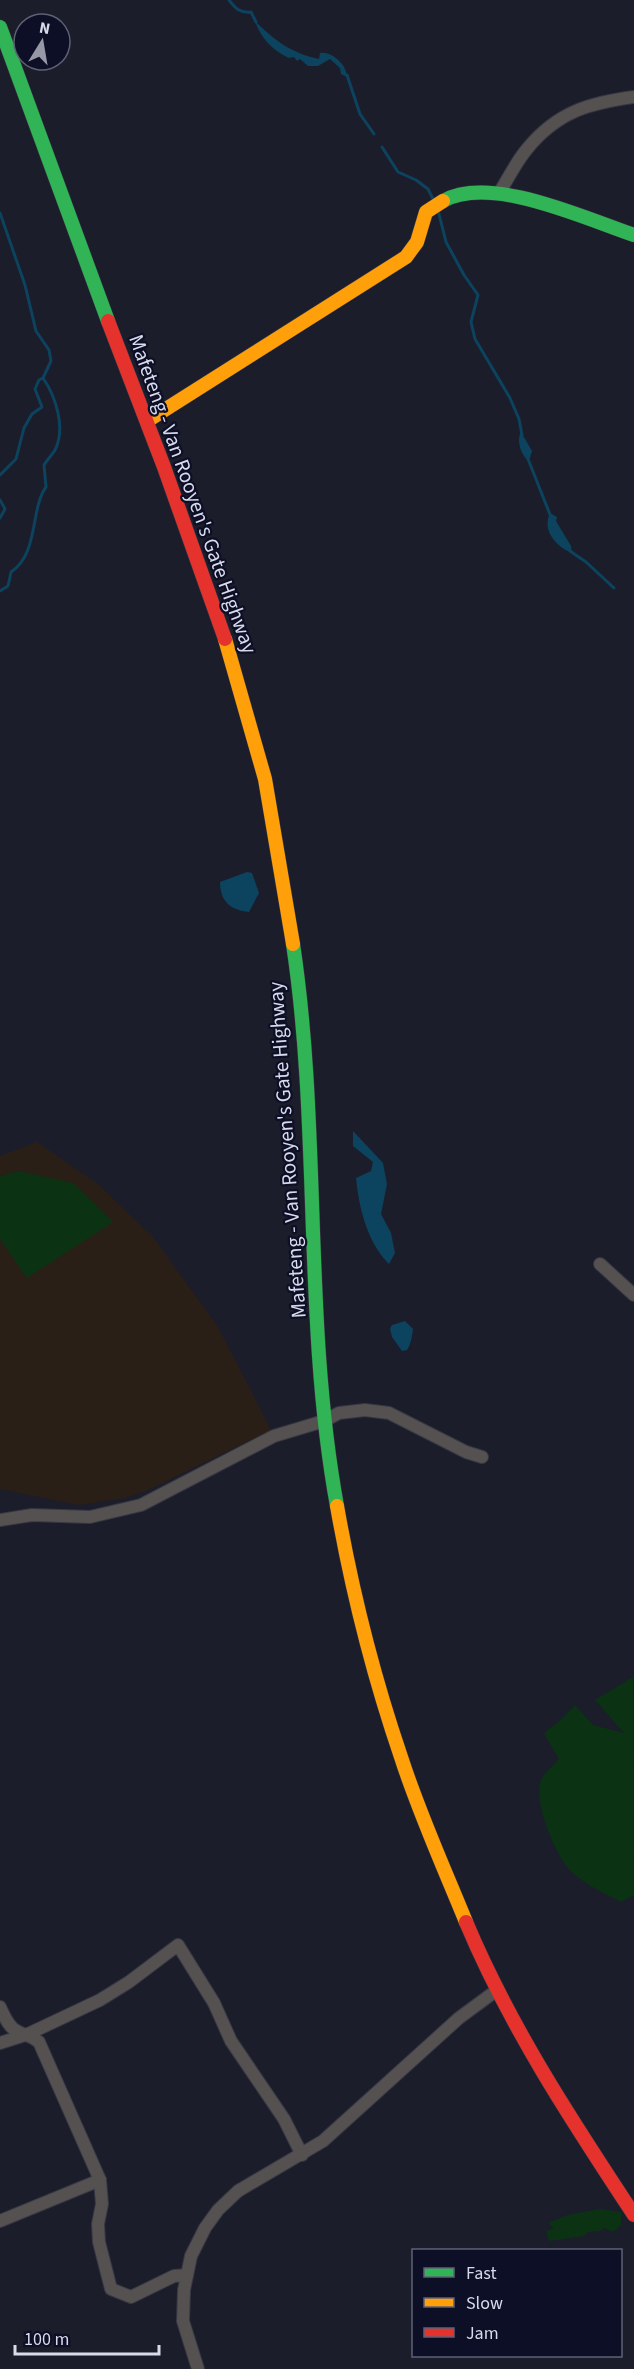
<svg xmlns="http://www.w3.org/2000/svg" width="634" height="2369" viewBox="0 0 634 2369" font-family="'Source Sans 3',sans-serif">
  <rect width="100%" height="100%" fill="#1c1d2a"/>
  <path fill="#2a1f16" d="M 37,1142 L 99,1185 L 153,1237 L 218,1327 L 271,1430 L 146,1491 L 125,1498 L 79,1505 L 0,1489 L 0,1156 Z"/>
  <g fill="#0a3213">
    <path d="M 19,1171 L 73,1183 L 113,1222 L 27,1278 L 0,1239 L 0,1176 Z"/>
    <path d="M 633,1677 L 634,1895 L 621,1902 C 604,1893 583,1884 570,1870 C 555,1854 533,1802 541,1780 C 544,1773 554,1765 559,1759 L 544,1733 L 563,1718 L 575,1705 L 593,1725 L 624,1733 L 595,1700 Z"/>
    <path d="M 601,2209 L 621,2212 L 621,2225 L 613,2232 L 604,2228 L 600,2231 L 588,2232 L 584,2236 L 549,2241 L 546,2231 L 554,2228 L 548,2223 L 567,2215 Z"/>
  </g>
  <g fill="#0c435e">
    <path d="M 255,21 C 274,40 291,53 319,59 L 320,53 C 332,51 347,65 347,77 L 341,74 L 340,68 L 330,59 L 318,66 L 308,66 L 300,59 L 297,61 L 294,57 L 289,58 C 273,51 260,37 255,21 Z"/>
    <path d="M 521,432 L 532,451 L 529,461 C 521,456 516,440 521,432 Z"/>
    <path d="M 550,513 L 557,517 L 556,521 L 571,546 L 572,553 C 555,546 542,530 550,513 Z"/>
    <path d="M 247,872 L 252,873 L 259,893 L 249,912 C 231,910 220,902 220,882 Z"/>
    <path d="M 353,1131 L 383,1163 L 387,1184 L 381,1214 L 391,1233 L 395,1253 L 389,1264 C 367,1242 359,1208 356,1178 L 371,1171 L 373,1162 L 353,1146 Z"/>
    <path d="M 405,1321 L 413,1329 C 412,1336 411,1344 407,1350 L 402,1351 L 392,1337 L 390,1329 L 392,1325 Z"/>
  </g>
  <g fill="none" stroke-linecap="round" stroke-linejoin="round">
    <g stroke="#0c435e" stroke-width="3">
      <path d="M 229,0 C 236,9 240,13 251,12 L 256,22"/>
      <path d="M 347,75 L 360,114 L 374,134"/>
      <path d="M 382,147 L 398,172 L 416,180 L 428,189 L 434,201"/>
      <path d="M 438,210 L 446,242 L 464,275 L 478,295 L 471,322 L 475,339 L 510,398 L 519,419 L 522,435"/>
      <path d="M 0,213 L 25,285 L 36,331 L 49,350 L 51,361 L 43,378 C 56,397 66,428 55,450 C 52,455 47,460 44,465 L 46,487 C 30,509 39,554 11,572 L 8,586 L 0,591"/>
      <path d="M 528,459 L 551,517"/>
      <path d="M 0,475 L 16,459 L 24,428 L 32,414 L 42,407 L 35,389 L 39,380 L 43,378"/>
      <path d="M 0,500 L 5,509 L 0,518"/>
      <path d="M 570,551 L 586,562 L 614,588"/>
    </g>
    <defs>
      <g id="street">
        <path d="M 499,193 C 508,179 516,162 527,149 C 557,112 589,103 634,97"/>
        <path d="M 600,1264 L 634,1295"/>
        <path d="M 0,1520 L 32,1515 L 90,1517 L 141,1505 L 274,1436 L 324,1421 L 339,1413 L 365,1410 L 389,1413 L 466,1452 L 482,1457"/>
        <path d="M 0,2007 C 4,2015 8,2027 17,2031 C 25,2036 29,2034 39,2042 L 100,2180 L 102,2204 L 98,2224 L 99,2242 L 111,2289 L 131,2297 L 174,2276 L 187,2275"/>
        <path d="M 0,2043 L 28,2034 L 100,2000 L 129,1982 L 178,1945 L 214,2003 L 231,2041 L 284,2119 L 302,2155"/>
        <path d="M 0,2221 L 100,2180"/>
        <path d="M 198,2369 L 183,2321 L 184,2290 L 191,2256 L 205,2228 L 218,2210 L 238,2191 L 323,2141 L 459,2018 L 497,1990"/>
      </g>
      <g id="fast">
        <path d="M 0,27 L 108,321"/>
        <path d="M 443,201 C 491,174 586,219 634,235"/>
        <path d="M 293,944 C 321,1130 303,1320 337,1506"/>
      </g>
      <g id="slow">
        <path d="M 147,421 L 406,257 L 417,242 L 426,212 L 443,201"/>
        <path d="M 225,639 L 265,779 L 293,944"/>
        <path d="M 337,1506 C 352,1591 373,1675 401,1757 C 419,1813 444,1868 466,1922"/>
      </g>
      <g id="jam">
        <path d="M 108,321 L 164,467 L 225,639"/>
        <path d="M 466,1922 C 510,2027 572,2121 634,2215"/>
      </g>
    </defs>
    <use href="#street" stroke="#373844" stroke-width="14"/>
    <use href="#fast" stroke="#373844" stroke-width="15"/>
    <use href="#slow" stroke="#373844" stroke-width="15"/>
    <use href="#jam" stroke="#373844" stroke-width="15"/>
    <use href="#street" stroke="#555151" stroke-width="12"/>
    <use href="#fast" stroke="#30b455" stroke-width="14"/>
    <use href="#slow" stroke="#ff9f0a" stroke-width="14"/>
    <use href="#jam" stroke="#e5322d" stroke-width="14"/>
  </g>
  <g text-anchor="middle" stroke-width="4.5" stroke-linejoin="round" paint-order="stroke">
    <g font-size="21" fill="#d8dbec" stroke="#0d0f26">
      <text transform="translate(193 494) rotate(70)" y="7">Mafeteng - Van Rooyen's Gate Highway</text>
      <text transform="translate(287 1150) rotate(-94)" y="7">Mafeteng - Van Rooyen's Gate Highway</text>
    </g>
  </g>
  <rect x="412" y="2249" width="210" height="108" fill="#0d0f26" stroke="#5e6175" stroke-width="1.5"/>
  <rect x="424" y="2268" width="30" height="9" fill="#30b455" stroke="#5e6175" stroke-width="1.5"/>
  <text x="466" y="2279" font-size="18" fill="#d8dbec">Fast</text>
  <rect x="424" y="2298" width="30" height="9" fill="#ff9f0a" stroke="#5e6175" stroke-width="1.5"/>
  <text x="466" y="2309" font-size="18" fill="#d8dbec">Slow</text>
  <rect x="424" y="2328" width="30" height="9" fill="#e5322d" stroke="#5e6175" stroke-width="1.5"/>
  <text x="466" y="2339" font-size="18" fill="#d8dbec">Jam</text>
  <g transform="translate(42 42) rotate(11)"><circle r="28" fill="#0d0f26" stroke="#5e6175" stroke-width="1.5"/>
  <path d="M0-4.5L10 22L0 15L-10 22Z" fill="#9698a8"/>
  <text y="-9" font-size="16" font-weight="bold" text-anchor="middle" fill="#d8dbec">N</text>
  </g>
  <path d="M15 2345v9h144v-9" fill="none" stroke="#d8dbec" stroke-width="3"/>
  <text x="24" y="2345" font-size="18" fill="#d8dbec" stroke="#0d0f26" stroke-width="4.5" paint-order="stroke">100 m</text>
</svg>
